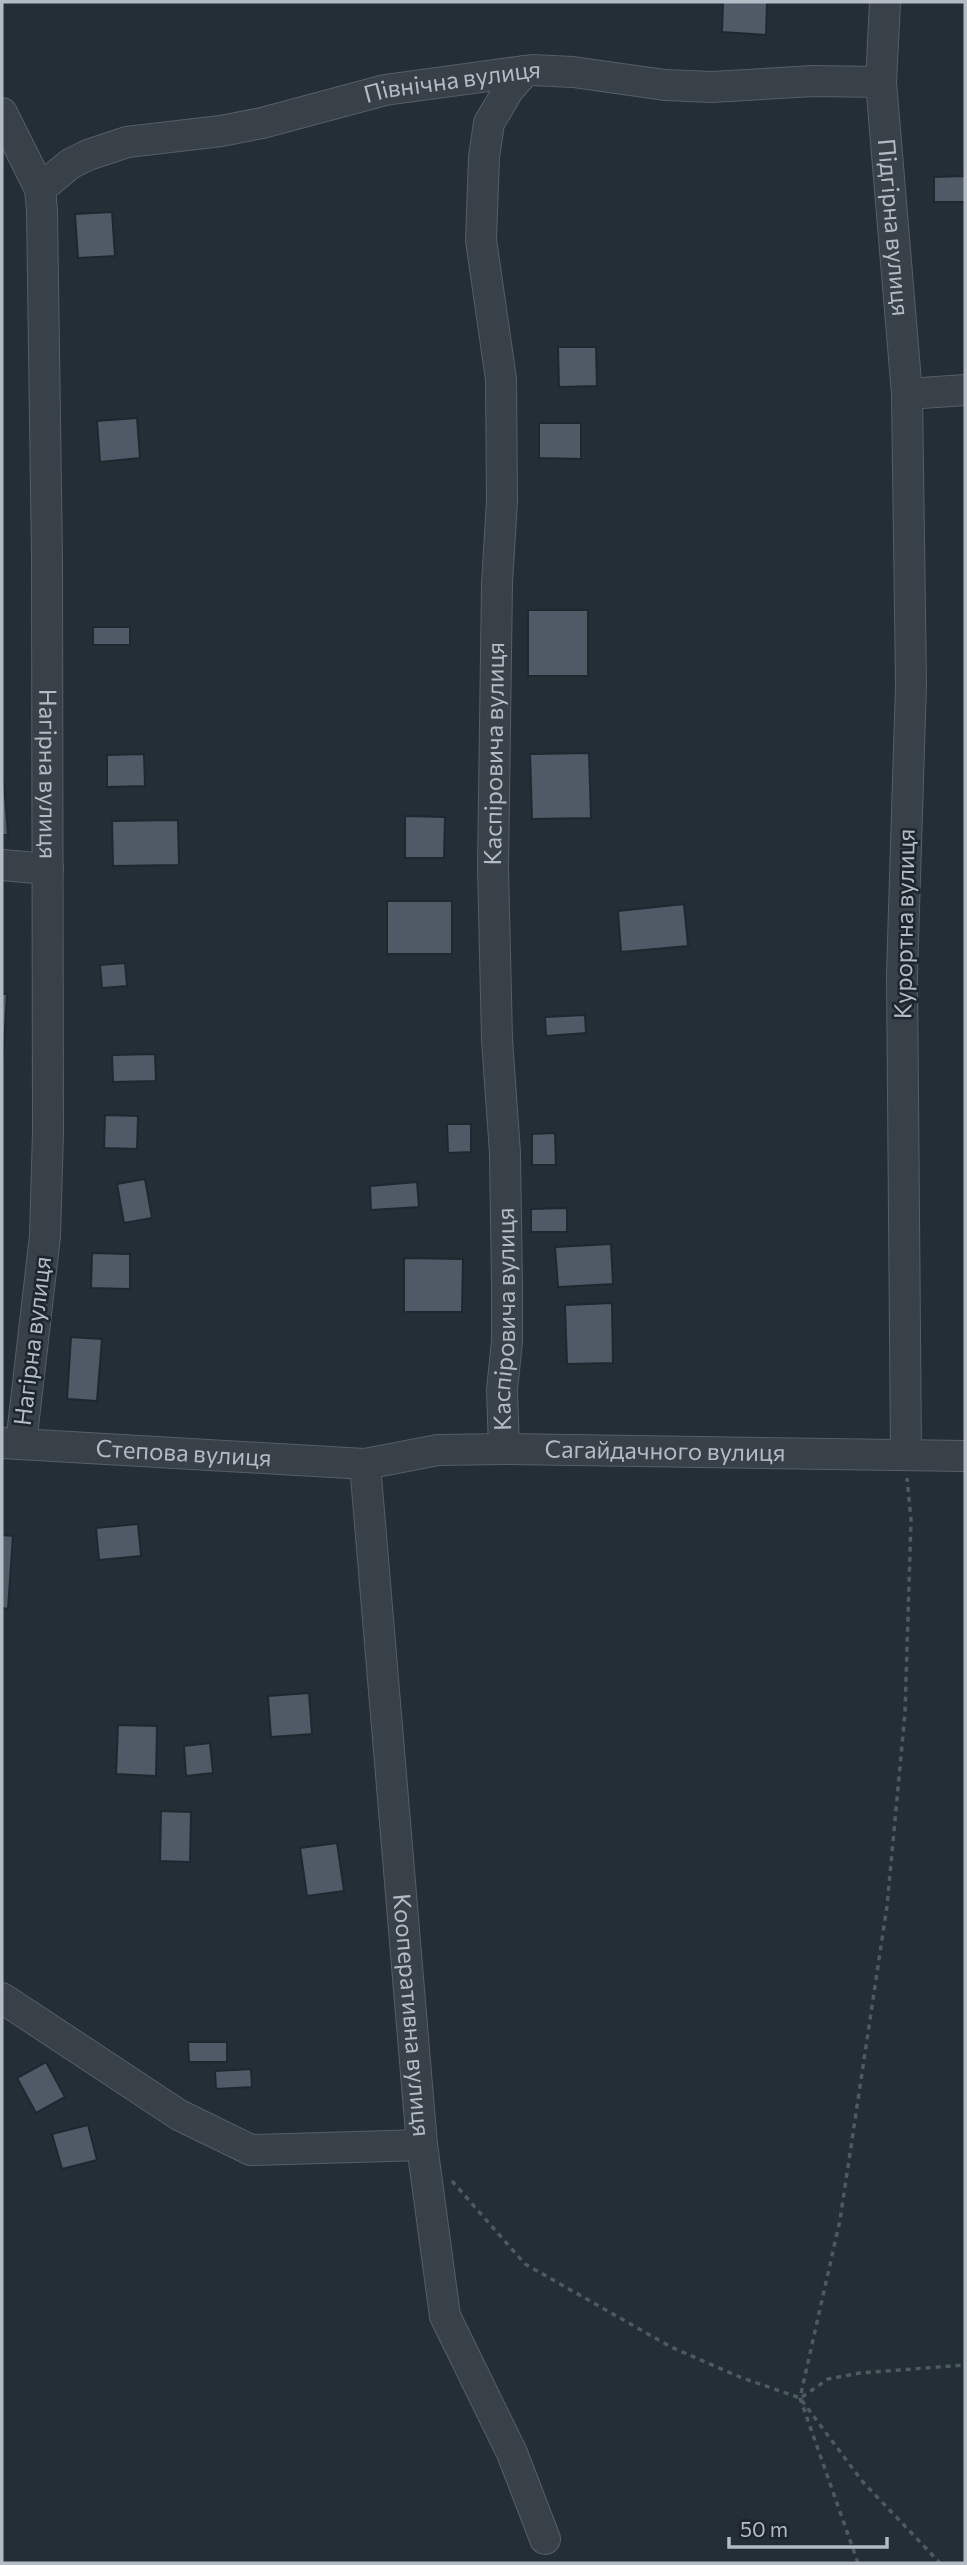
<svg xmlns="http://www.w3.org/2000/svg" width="967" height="2565" viewBox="0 0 967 2565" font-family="Commissioner,sans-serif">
  <rect width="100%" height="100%" fill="#242e37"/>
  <g fill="#505a66" stroke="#1f272f" stroke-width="2">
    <path d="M 723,2 L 767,2 L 766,35 L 722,32 Z"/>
    <path d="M 965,176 L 965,202 L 934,202 L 934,177 Z"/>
    <path d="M 112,212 L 115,256 L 78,258 L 75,214 Z"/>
    <path d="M 558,347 L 596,347 L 597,386 L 559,387 Z"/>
    <path d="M 137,418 L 140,458 L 100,462 L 97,421 Z"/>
    <path d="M 539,423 L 581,423 L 581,459 L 539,458 Z"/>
    <rect x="528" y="610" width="60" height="66"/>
    <rect x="93" y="627" width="37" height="18"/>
    <path d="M 589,753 L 591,818 L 532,819 L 530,754 Z"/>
    <path d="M 144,754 L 145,786 L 107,787 L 107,755 Z"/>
    <path d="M 2,782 L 4,782 L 8,835 L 2,835 Z"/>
    <path d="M 405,816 L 445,817 L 444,858 L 405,858 Z"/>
    <path d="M 178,820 L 179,865 L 113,866 L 112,821 Z"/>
    <rect x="387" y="901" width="65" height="53"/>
    <path d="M 684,904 L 688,946 L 621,952 L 618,911 Z"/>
    <path d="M 125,963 L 127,986 L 102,988 L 100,965 Z"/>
    <path d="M 2,994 L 7,994 L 3,1063 L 2,1063 Z"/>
    <path d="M 585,1015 L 586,1033 L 546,1036 L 545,1017 Z"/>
    <path d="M 155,1054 L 156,1081 L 113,1082 L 112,1055 Z"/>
    <path d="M 105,1115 L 138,1116 L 137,1149 L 104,1148 Z"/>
    <path d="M 447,1124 L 471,1124 L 471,1152 L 448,1153 Z"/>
    <path d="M 555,1133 L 556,1165 L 532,1165 L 532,1134 Z"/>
    <path d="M 145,1179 L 152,1218 L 124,1223 L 117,1184 Z"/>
    <path d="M 417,1182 L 419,1207 L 371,1210 L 370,1186 Z"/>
    <path d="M 567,1208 L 567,1232 L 531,1232 L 531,1209 Z"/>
    <path d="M 611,1244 L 613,1284 L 558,1287 L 555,1247 Z"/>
    <path d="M 92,1253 L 130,1254 L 130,1289 L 91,1288 Z"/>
    <path d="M 404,1258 L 463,1259 L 462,1312 L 404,1312 Z"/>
    <path d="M 612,1303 L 613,1363 L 567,1364 L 565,1305 Z"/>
    <path d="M 71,1337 L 102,1339 L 97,1401 L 67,1399 Z"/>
    <path d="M 138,1524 L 141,1556 L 99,1560 L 96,1528 Z"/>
    <path d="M 2,1535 L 13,1536 L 8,1609 L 2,1608 Z"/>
    <path d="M 309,1693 L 312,1734 L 271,1737 L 268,1696 Z"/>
    <path d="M 118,1725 L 157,1726 L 156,1776 L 116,1774 Z"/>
    <path d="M 210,1743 L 213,1773 L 186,1776 L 184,1746 Z"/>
    <path d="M 161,1811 L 191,1812 L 190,1862 L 160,1861 Z"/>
    <path d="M 337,1843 L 344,1891 L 307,1896 L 300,1848 Z"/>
    <path d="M 188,2042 L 227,2042 L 227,2062 L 189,2062 Z"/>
    <path d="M 46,2062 L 65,2097 L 36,2113 L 17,2078 Z"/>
    <path d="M 251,2069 L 252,2087 L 216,2089 L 215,2071 Z"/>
    <path d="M 88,2125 L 97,2160 L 62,2169 L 52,2134 Z"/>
  </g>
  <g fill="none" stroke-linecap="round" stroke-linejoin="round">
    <defs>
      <g id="minor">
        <path id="s1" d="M 885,2 L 881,82 L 907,394 L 911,684 L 902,974 L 906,1454"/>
        <path id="s2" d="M 2,113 L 40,189 L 42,210 L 47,559 L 48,1132 L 45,1236 L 21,1444"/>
        <path id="s3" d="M 40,189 L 70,164 L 88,155 L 127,142 L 221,131 L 262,123 L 385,90 L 532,70 L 573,72 L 665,85 L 712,87 L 813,81 L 881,82"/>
        <path d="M 907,394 L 965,390"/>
        <path d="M 2,865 L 48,869"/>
        <path id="s4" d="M 2,1443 L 365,1464 L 438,1450 L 504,1449 L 965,1456"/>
        <path id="s5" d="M 504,1449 L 502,1390 L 507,1341 L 507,1286 L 505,1153 L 497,1040 L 493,867 L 497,584 L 502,501 L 501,379 L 481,240 L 484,157 L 489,123 L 509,89 L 525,71"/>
        <path id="s6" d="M 365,1464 L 422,2145 L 445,2316 L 512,2453 L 545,2539"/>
        <path d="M 2,1998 L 179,2115 L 251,2150 L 422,2145"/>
      </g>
    </defs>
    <use href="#minor" stroke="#565e66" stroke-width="32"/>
    <g stroke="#4b5c5c" stroke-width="3.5" stroke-dasharray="5 5" stroke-linecap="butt">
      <path d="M 452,2181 L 525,2264 L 671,2347 L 740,2377 L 800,2398 L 862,2481 L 940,2563"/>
      <path d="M 802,2397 L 828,2379 L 860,2373 L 965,2365"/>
      <path d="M 858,2563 L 800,2398 L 840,2220 L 887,1906 L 905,1713 L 911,1520 L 907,1478"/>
    </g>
    <use href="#minor" stroke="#384048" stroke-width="30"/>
  </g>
  <g text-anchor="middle" stroke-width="5" stroke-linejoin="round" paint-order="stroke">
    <g font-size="24" fill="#b3bbc4" stroke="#1d252d">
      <text dy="8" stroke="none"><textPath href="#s3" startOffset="432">Північна вулиця</textPath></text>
      <text dy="8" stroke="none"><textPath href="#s1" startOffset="226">Підгірна вулиця</textPath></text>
      <text dy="8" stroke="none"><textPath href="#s5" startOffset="696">Каспіровича вулиця</textPath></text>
      <text dy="8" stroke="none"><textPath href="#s2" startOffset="670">Нагірна вулиця</textPath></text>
      <text transform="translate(905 924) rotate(-89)" y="8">Курортна вулиця</text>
      <text dy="8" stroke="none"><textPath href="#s5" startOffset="130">Каспіровича вулиця</textPath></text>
      <text transform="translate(33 1341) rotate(-83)" y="8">Нагірна вулиця</text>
      <text dy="8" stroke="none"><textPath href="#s4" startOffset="665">Сагайдачного вулиця</textPath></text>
      <text dy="8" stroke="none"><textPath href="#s4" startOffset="182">Степова вулиця</textPath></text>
      <text dy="8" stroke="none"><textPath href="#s6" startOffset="553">Кооперативна вулиця</textPath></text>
    </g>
  </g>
  <rect width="967" height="2565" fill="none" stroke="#b3bbc4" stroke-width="7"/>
  <path d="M729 2537v10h158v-10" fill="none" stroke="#b3bbc4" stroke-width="3.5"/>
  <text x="740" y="2537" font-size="21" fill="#b3bbc4" stroke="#1d252d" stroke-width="5" paint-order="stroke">50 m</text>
</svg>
